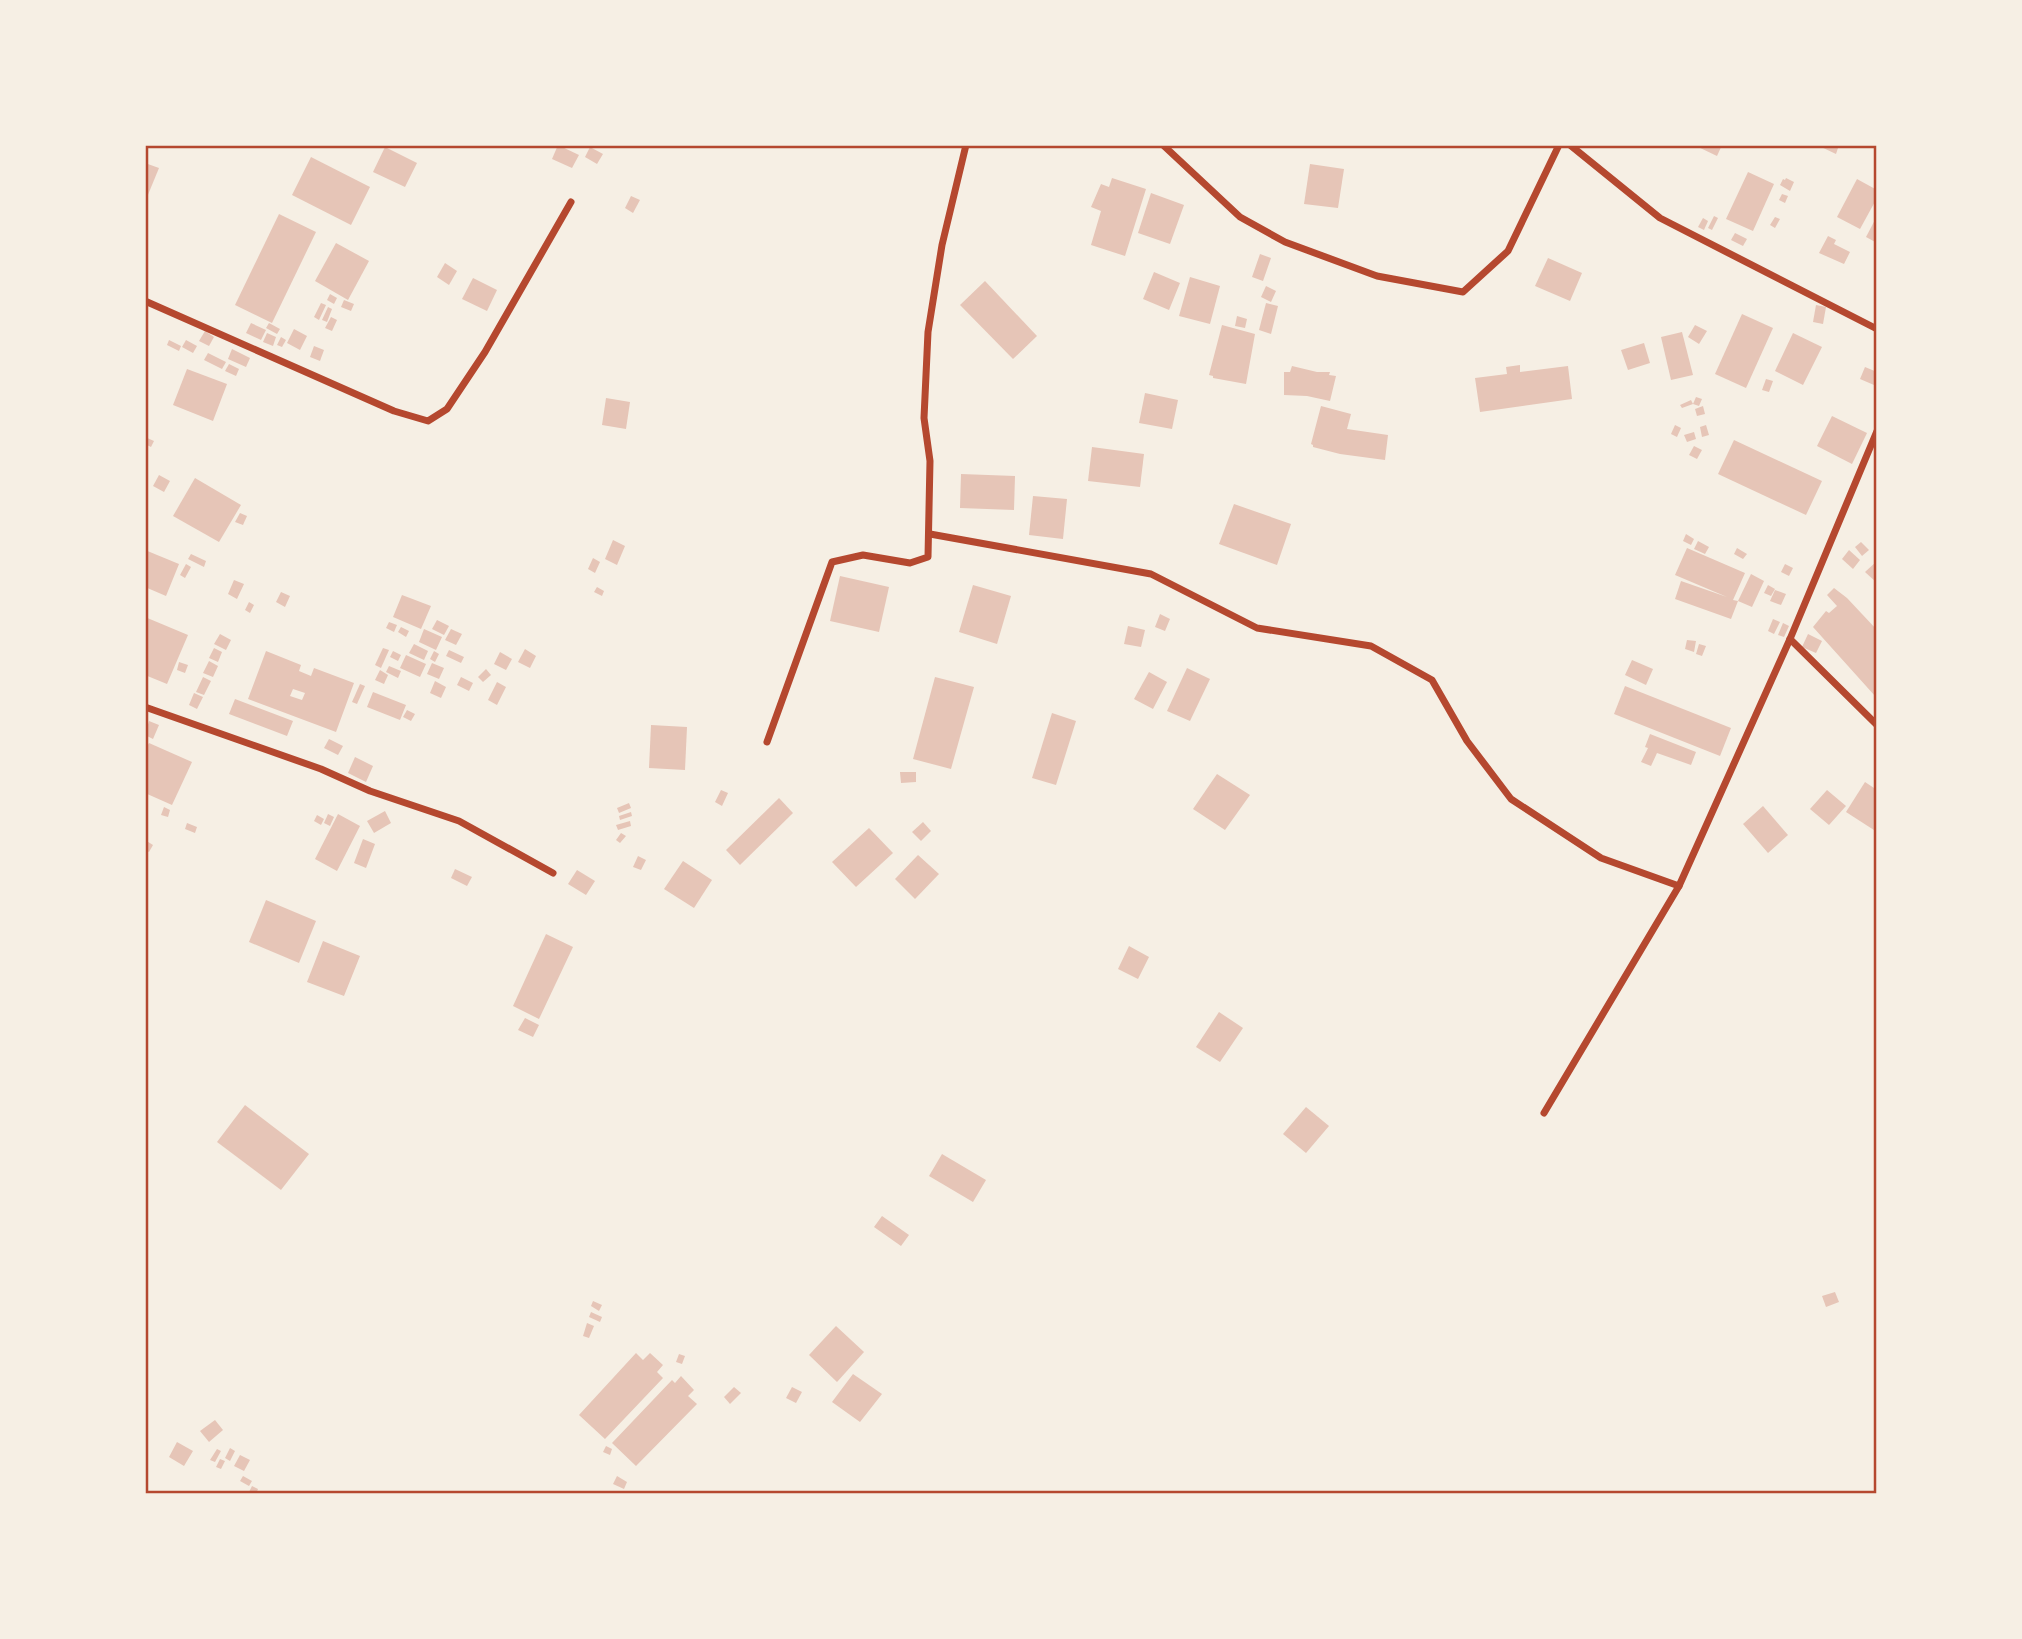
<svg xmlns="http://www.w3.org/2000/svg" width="2022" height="1639" viewBox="0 0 2022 1639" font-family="Poppins,sans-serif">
  <rect width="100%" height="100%" fill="#f6efe4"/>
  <g fill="#e6c5b7" fill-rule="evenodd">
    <path d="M 558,145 L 579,155 L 572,168 L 552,159 Z"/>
    <path d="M 1694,145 L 1722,145 L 1717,156 Z"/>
    <path d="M 1817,145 L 1839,145 L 1836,154 Z"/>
    <path d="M 385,147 L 417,163 L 405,187 L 373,172 Z"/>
    <path d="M 590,147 L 603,154 L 597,164 L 585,157 Z"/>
    <path d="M 311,157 L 370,187 L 351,225 L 292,195 Z"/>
    <path d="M 145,163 L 159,168 L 145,202 Z"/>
    <path d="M 1310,164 L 1344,169 L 1338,208 L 1304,204 Z"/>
    <path d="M 1748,172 L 1774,184 L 1753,231 L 1726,219 Z"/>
    <path d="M 1112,178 L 1146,189 L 1125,256 L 1091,245 L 1101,211 L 1091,207 L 1101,184 L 1109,187 Z"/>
    <path d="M 1786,178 L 1794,182 L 1790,191 L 1780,185 L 1783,179 L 1785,180 Z"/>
    <path d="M 1857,179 L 1877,190 L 1877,198 L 1860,229 L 1837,217 Z"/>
    <path d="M 1151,193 L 1184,205 L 1170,244 L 1138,233 Z"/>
    <path d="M 1782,194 L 1788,196 L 1785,203 L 1779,200 Z"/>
    <path d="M 631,196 L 640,200 L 633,213 L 625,208 Z"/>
    <path d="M 279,214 L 316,232 L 272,323 L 235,305 Z"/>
    <path d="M 1714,216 L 1718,218 L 1712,230 L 1708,228 Z"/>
    <path d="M 1877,216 L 1877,243 L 1866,237 Z"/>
    <path d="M 1775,217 L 1780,219 L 1775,228 L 1770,225 Z"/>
    <path d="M 1703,218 L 1708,221 L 1704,230 L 1698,227 Z"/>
    <path d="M 1735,233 L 1747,239 L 1743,246 L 1731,240 Z"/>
    <path d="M 1828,236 L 1836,240 L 1834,244 L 1850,252 L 1844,264 L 1819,253 Z"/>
    <path d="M 336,243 L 369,261 L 348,300 L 315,281 Z"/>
    <path d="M 1260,254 L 1271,258 L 1263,281 L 1252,277 Z"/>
    <path d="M 1548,258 L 1582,273 L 1570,301 L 1535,286 Z"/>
    <path d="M 445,263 L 457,271 L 449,285 L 437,277 Z"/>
    <path d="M 1154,272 L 1180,283 L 1169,310 L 1143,299 Z"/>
    <path d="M 1190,277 L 1220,286 L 1210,324 L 1179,316 Z"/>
    <path d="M 473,278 L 497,290 L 487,311 L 462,299 Z"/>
    <path d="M 985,281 L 1037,336 L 1013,359 L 960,305 Z"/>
    <path d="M 1266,286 L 1276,291 L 1271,302 L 1261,297 Z"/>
    <path d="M 330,294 L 337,298 L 334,304 L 327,300 Z"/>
    <path d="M 344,300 L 354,304 L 351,311 L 341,307 Z"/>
    <path d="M 321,303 L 326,305 L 319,320 L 314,317 Z"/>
    <path d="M 1266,303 L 1278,306 L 1271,334 L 1259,330 Z"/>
    <path d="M 1816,305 L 1826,307 L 1823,324 L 1813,322 Z"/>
    <path d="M 328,307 L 332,309 L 327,322 L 322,320 Z"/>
    <path d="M 1742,314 L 1773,328 L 1746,388 L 1715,374 Z"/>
    <path d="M 1237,316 L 1247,319 L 1245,328 L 1235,326 Z"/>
    <path d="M 331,317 L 337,320 L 332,331 L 325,328 Z"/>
    <path d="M 251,323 L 266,330 L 261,340 L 246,333 Z"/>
    <path d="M 269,323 L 280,329 L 277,334 L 266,328 Z"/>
    <path d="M 1222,325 L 1255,334 L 1246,384 L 1213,378 L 1213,376 L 1209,375 Z"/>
    <path d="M 1695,325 L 1707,331 L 1699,344 L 1688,337 Z"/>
    <path d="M 294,329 L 307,336 L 300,350 L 287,343 Z"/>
    <path d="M 205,331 L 214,337 L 209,346 L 199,341 Z"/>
    <path d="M 1682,332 L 1693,375 L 1671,380 L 1661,337 Z"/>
    <path d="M 267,333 L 276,337 L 273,346 L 263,342 Z"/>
    <path d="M 1793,333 L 1822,347 L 1803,385 L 1775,371 Z"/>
    <path d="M 281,337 L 286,340 L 282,347 L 277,345 Z"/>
    <path d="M 169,340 L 181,346 L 179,351 L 167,345 Z"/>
    <path d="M 186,340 L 197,346 L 193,353 L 182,347 Z"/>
    <path d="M 1644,343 L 1650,363 L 1628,370 L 1621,350 Z"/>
    <path d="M 314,346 L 324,350 L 320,361 L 310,357 Z"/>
    <path d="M 232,349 L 250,358 L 246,367 L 228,359 Z"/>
    <path d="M 208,353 L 226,362 L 222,369 L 204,360 Z"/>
    <path d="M 229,364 L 239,369 L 236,376 L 225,371 Z"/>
    <path d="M 1520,365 L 1520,372 L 1568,366 L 1572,399 L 1480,412 L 1475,378 L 1507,374 L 1506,367 Z"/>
    <path d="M 1292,366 L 1317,372 L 1330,372 L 1329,375 L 1336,376 L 1330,401 L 1307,396 L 1284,395 L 1284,372 L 1290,372 Z"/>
    <path d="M 1865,367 L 1877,372 L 1874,385 L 1860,379 Z"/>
    <path d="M 187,369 L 227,384 L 213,421 L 173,405 Z"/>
    <path d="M 1766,379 L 1773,381 L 1769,392 L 1762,390 Z"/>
    <path d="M 1145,393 L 1178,400 L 1172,429 L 1139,423 Z"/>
    <path d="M 1696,397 L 1702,399 L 1699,406 L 1693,404 Z"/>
    <path d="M 606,398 L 630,402 L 626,429 L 602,425 Z"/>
    <path d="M 1691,400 L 1693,404 L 1682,408 L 1680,405 Z"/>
    <path d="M 1321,406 L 1351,414 L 1347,429 L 1388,435 L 1385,460 L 1340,454 L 1313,447 L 1313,445 L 1311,444 Z"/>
    <path d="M 1703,406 L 1705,414 L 1697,416 L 1695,409 Z"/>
    <path d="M 1832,416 L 1867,433 L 1852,464 L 1817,446 Z"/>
    <path d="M 1675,425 L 1681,428 L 1677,437 L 1671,434 Z"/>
    <path d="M 1706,425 L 1709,435 L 1702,437 L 1700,427 Z"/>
    <path d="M 1694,432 L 1696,439 L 1687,442 L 1684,435 Z"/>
    <path d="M 145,437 L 154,441 L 151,447 L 145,444 Z"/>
    <path d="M 1734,440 L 1822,481 L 1806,515 L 1718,474 Z"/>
    <path d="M 1694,446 L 1702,450 L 1697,459 L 1689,455 Z"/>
    <path d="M 1092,447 L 1144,454 L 1140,487 L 1088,481 Z"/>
    <path d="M 961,474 L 1015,476 L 1014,510 L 960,508 Z"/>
    <path d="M 159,475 L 170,481 L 164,492 L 153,486 Z"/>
    <path d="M 195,478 L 241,505 L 219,542 L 173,516 Z"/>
    <path d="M 1033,496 L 1067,499 L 1063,539 L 1029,535 Z"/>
    <path d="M 1234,504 L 1291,524 L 1277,565 L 1219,544 Z"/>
    <path d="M 240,513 L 247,516 L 243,525 L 235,522 Z"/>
    <path d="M 1686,534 L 1694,539 L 1691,545 L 1683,541 Z"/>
    <path d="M 613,540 L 625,546 L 617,565 L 605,559 Z"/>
    <path d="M 1698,541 L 1709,547 L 1705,554 L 1694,549 Z"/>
    <path d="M 1861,542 L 1869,550 L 1862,556 L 1855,547 Z"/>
    <path d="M 1687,548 L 1745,573 L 1733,600 L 1738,601 L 1731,619 L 1675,599 L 1681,581 L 1727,597 L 1675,575 Z"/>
    <path d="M 1737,548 L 1747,554 L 1743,559 L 1734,554 Z"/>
    <path d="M 145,550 L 179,564 L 166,596 L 145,587 Z"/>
    <path d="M 1849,550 L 1860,560 L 1853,569 L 1842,559 Z"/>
    <path d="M 191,554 L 206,561 L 204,567 L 188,559 Z"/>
    <path d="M 593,558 L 600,562 L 595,573 L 588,569 Z"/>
    <path d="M 1877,561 L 1877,583 L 1865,572 Z"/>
    <path d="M 186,564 L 191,567 L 185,578 L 180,575 Z"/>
    <path d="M 1785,564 L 1793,568 L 1789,576 L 1781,572 Z"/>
    <path d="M 1751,574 L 1764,581 L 1752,607 L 1738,601 Z"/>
    <path d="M 840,576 L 889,587 L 879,632 L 830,621 Z"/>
    <path d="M 234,580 L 244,584 L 237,599 L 228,594 Z"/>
    <path d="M 973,585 L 1011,596 L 997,644 L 959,632 Z"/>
    <path d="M 1768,585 L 1775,589 L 1771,596 L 1764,593 Z"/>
    <path d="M 597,587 L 604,591 L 602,596 L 594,592 Z"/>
    <path d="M 1834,588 L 1847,598 L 1877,630 L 1877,694 L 1875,696 L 1813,627 L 1826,611 L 1829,613 L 1837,606 L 1827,595 Z"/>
    <path d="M 1775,590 L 1786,594 L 1781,605 L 1770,601 Z"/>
    <path d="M 281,592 L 290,596 L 285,607 L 276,602 Z"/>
    <path d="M 402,595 L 431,606 L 421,629 L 393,617 Z"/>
    <path d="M 249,602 L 254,605 L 250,613 L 245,610 Z"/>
    <path d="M 1160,614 L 1170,619 L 1165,631 L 1155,627 Z"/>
    <path d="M 145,617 L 188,635 L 167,684 L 145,675 Z"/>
    <path d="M 1773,619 L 1780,622 L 1774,634 L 1768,631 Z"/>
    <path d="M 437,620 L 449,626 L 444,635 L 432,629 Z"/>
    <path d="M 389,622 L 397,625 L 394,632 L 386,628 Z"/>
    <path d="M 1783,623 L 1789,626 L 1784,637 L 1778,635 Z"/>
    <path d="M 1128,626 L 1145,630 L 1141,647 L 1124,644 Z"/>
    <path d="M 401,627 L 409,631 L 406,637 L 398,632 Z"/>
    <path d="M 424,629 L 442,637 L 436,650 L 419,642 Z"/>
    <path d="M 451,629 L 462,634 L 456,645 L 445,640 Z"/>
    <path d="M 220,634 L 231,640 L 226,650 L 214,644 Z"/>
    <path d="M 1808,634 L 1822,641 L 1816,653 L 1802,647 Z"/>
    <path d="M 1687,640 L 1696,641 L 1694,652 L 1685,649 Z"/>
    <path d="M 414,644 L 428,651 L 424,660 L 409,653 Z"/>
    <path d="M 1699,644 L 1706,646 L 1702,656 L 1696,654 Z"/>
    <path d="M 214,648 L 222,652 L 218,662 L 209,658 Z"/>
    <path d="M 383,648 L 389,650 L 381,668 L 375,665 Z"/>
    <path d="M 525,649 L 536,656 L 530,668 L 518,662 Z"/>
    <path d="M 449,650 L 464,657 L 461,663 L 446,656 Z"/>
    <path d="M 266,651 L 301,665 L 299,671 L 311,676 L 314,668 L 354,683 L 336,732 L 248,699 ZM 293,689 L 305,693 L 302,700 L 290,696 Z"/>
    <path d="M 393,651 L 401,655 L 398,661 L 390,657 Z"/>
    <path d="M 434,651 L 439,654 L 435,662 L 430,659 Z"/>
    <path d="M 500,652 L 512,659 L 506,670 L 494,664 Z"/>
    <path d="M 406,655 L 426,664 L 420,677 L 400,668 Z"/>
    <path d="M 1632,660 L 1653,669 L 1646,685 L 1625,675 Z"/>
    <path d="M 209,661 L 218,666 L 213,677 L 203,673 Z"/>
    <path d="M 179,662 L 188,665 L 185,673 L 177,670 Z"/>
    <path d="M 432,663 L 444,668 L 439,679 L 427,674 Z"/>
    <path d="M 389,666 L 401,671 L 398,678 L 386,672 Z"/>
    <path d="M 1187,668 L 1210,679 L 1190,721 L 1167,711 Z"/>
    <path d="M 486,669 L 491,675 L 483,682 L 478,677 Z"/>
    <path d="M 380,670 L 388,675 L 384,684 L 375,680 Z"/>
    <path d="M 1149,672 L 1167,682 L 1153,709 L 1134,699 Z"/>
    <path d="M 203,677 L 211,681 L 204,695 L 196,692 Z"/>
    <path d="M 461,677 L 473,683 L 469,691 L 457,685 Z"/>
    <path d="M 935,677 L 974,687 L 951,769 L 913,759 Z"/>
    <path d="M 435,681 L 446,687 L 441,698 L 430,693 Z"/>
    <path d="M 497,682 L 506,687 L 497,705 L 488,700 Z"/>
    <path d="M 360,684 L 365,686 L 357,704 L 352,702 Z"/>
    <path d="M 1625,686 L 1731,728 L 1720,756 L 1614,714 Z"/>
    <path d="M 373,692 L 406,705 L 400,720 L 367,707 Z"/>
    <path d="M 194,693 L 203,697 L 197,709 L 189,705 Z"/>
    <path d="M 235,699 L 293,721 L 287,736 L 229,714 Z"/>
    <path d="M 407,710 L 415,714 L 411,721 L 403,717 Z"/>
    <path d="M 1052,713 L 1076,721 L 1056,785 L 1032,778 Z"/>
    <path d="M 149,721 L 159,725 L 153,739 L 145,735 Z"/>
    <path d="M 651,725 L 687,727 L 685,770 L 649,768 Z"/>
    <path d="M 1650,734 L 1696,752 L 1691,765 L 1657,753 L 1651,766 L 1641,762 L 1648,748 L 1645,747 Z"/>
    <path d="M 329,739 L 343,746 L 338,755 L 324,748 Z"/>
    <path d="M 149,743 L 192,762 L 172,805 L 145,793 L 145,750 Z"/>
    <path d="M 355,757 L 373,766 L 366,782 L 348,773 Z"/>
    <path d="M 900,772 L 916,772 L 916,782 L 901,783 Z"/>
    <path d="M 1217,774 L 1250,795 L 1225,830 L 1193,809 Z"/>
    <path d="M 1865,782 L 1877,790 L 1877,832 L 1846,812 Z"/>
    <path d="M 721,790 L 728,793 L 722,806 L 715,802 Z"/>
    <path d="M 1827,790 L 1846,806 L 1829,825 L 1810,809 Z"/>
    <path d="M 779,798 L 793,813 L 740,865 L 726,850 Z"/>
    <path d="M 629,803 L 631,808 L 619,813 L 617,808 Z"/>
    <path d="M 1763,806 L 1788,835 L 1768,853 L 1743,824 Z"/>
    <path d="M 164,807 L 170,810 L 168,817 L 161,815 Z"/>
    <path d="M 385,811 L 391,823 L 374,833 L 367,821 Z"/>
    <path d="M 631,812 L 632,816 L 620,820 L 619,816 Z"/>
    <path d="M 328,814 L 334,817 L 330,826 L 324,823 Z"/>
    <path d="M 338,814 L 360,826 L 337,871 L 315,859 Z"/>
    <path d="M 317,815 L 324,819 L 321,825 L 314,821 Z"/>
    <path d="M 630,821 L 631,826 L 618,830 L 616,825 Z"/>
    <path d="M 923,822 L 931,831 L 921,841 L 912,832 Z"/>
    <path d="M 187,823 L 197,827 L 195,833 L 185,829 Z"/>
    <path d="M 869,828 L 893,853 L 856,887 L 832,862 Z"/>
    <path d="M 621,833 L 626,836 L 620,843 L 616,840 Z"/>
    <path d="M 363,839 L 375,844 L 366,868 L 354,863 Z"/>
    <path d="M 145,840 L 153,845 L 149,852 L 145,850 Z"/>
    <path d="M 918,855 L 939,874 L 915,899 L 895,879 Z"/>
    <path d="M 638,856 L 646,860 L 641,870 L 633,867 Z"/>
    <path d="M 683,861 L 712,880 L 694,908 L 664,889 Z"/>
    <path d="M 455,869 L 472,877 L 467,886 L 451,878 Z"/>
    <path d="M 577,870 L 595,881 L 586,895 L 568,884 Z"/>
    <path d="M 266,900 L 316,921 L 299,963 L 249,942 Z"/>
    <path d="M 546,934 L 573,947 L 539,1019 L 513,1006 Z"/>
    <path d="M 323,941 L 360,956 L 344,996 L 307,982 Z"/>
    <path d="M 1129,946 L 1149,957 L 1138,979 L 1118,969 Z"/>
    <path d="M 1219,1012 L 1243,1028 L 1220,1062 L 1196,1047 Z"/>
    <path d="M 525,1018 L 539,1025 L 533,1037 L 518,1030 Z"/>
    <path d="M 245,1105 L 309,1154 L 281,1190 L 217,1142 Z"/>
    <path d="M 1306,1107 L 1329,1126 L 1306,1153 L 1283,1134 Z"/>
    <path d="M 942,1154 L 986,1180 L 973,1202 L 929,1176 Z"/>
    <path d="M 882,1216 L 909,1235 L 901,1246 L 874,1227 Z"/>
    <path d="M 1835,1292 L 1839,1302 L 1826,1307 L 1822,1296 Z"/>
    <path d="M 593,1301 L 602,1305 L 599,1311 L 591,1306 Z"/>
    <path d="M 591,1312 L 602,1317 L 600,1322 L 589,1317 Z"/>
    <path d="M 587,1323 L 594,1326 L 589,1338 L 583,1336 Z"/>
    <path d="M 836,1326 L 864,1352 L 837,1382 L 809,1355 Z"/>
    <path d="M 636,1353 L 643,1360 L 650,1353 L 663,1365 L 657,1372 L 663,1378 L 605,1439 L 579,1415 Z"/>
    <path d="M 679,1354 L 685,1356 L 682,1364 L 676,1362 Z"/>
    <path d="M 853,1374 L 882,1394 L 860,1422 L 832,1402 Z"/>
    <path d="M 681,1376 L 694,1390 L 688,1396 L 697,1404 L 636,1466 L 612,1443 L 672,1380 L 675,1383 Z"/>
    <path d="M 734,1387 L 741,1393 L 730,1404 L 724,1397 Z"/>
    <path d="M 792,1387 L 802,1392 L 796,1403 L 786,1398 Z"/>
    <path d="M 215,1420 L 223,1430 L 209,1442 L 200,1431 Z"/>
    <path d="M 177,1442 L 193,1451 L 184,1466 L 169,1457 Z"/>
    <path d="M 606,1446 L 612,1449 L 610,1455 L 603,1452 Z"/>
    <path d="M 230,1448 L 235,1451 L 230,1461 L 225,1458 Z"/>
    <path d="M 217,1449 L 221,1451 L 215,1462 L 210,1460 Z"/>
    <path d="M 240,1455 L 250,1460 L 244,1471 L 234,1466 Z"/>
    <path d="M 220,1459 L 225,1461 L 221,1469 L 216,1467 Z"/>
    <path d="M 243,1476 L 252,1481 L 249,1486 L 240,1481 Z"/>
    <path d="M 617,1476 L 627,1482 L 624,1489 L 613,1484 Z"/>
    <path d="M 252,1486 L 258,1489 L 256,1494 L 248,1494 Z"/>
  </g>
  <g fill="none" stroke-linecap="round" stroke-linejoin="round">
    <g stroke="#b5482f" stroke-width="7">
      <path d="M 1163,145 L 1240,217 L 1285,242 L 1377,276 L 1463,292 L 1508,251 L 1559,145"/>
      <path d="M 1570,145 L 1660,218 L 1877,329"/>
      <path d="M 145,301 L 394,411 L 428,421 L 447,409 L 485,352 L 571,202"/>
      <path d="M 930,534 L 1151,574 L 1257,628 L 1371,646 L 1432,680 L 1467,741 L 1511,799 L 1601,858 L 1679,886"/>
      <path d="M 1790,639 L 1877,725"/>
      <path d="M 145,707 L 321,769 L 370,791 L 459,821 L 553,873"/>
      <path d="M 767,742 L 832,562 L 863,555 L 910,563 L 928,557 L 930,461 L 924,418 L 928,332 L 942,245 L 966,145"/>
      <path d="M 1544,1113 L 1679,886 L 1790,639 L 1877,431"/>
    </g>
  </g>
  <rect width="2022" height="1639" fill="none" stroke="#f6efe4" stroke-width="294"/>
  <rect x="147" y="147" width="1728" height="1345" fill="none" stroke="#b5482f" stroke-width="2.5"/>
</svg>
